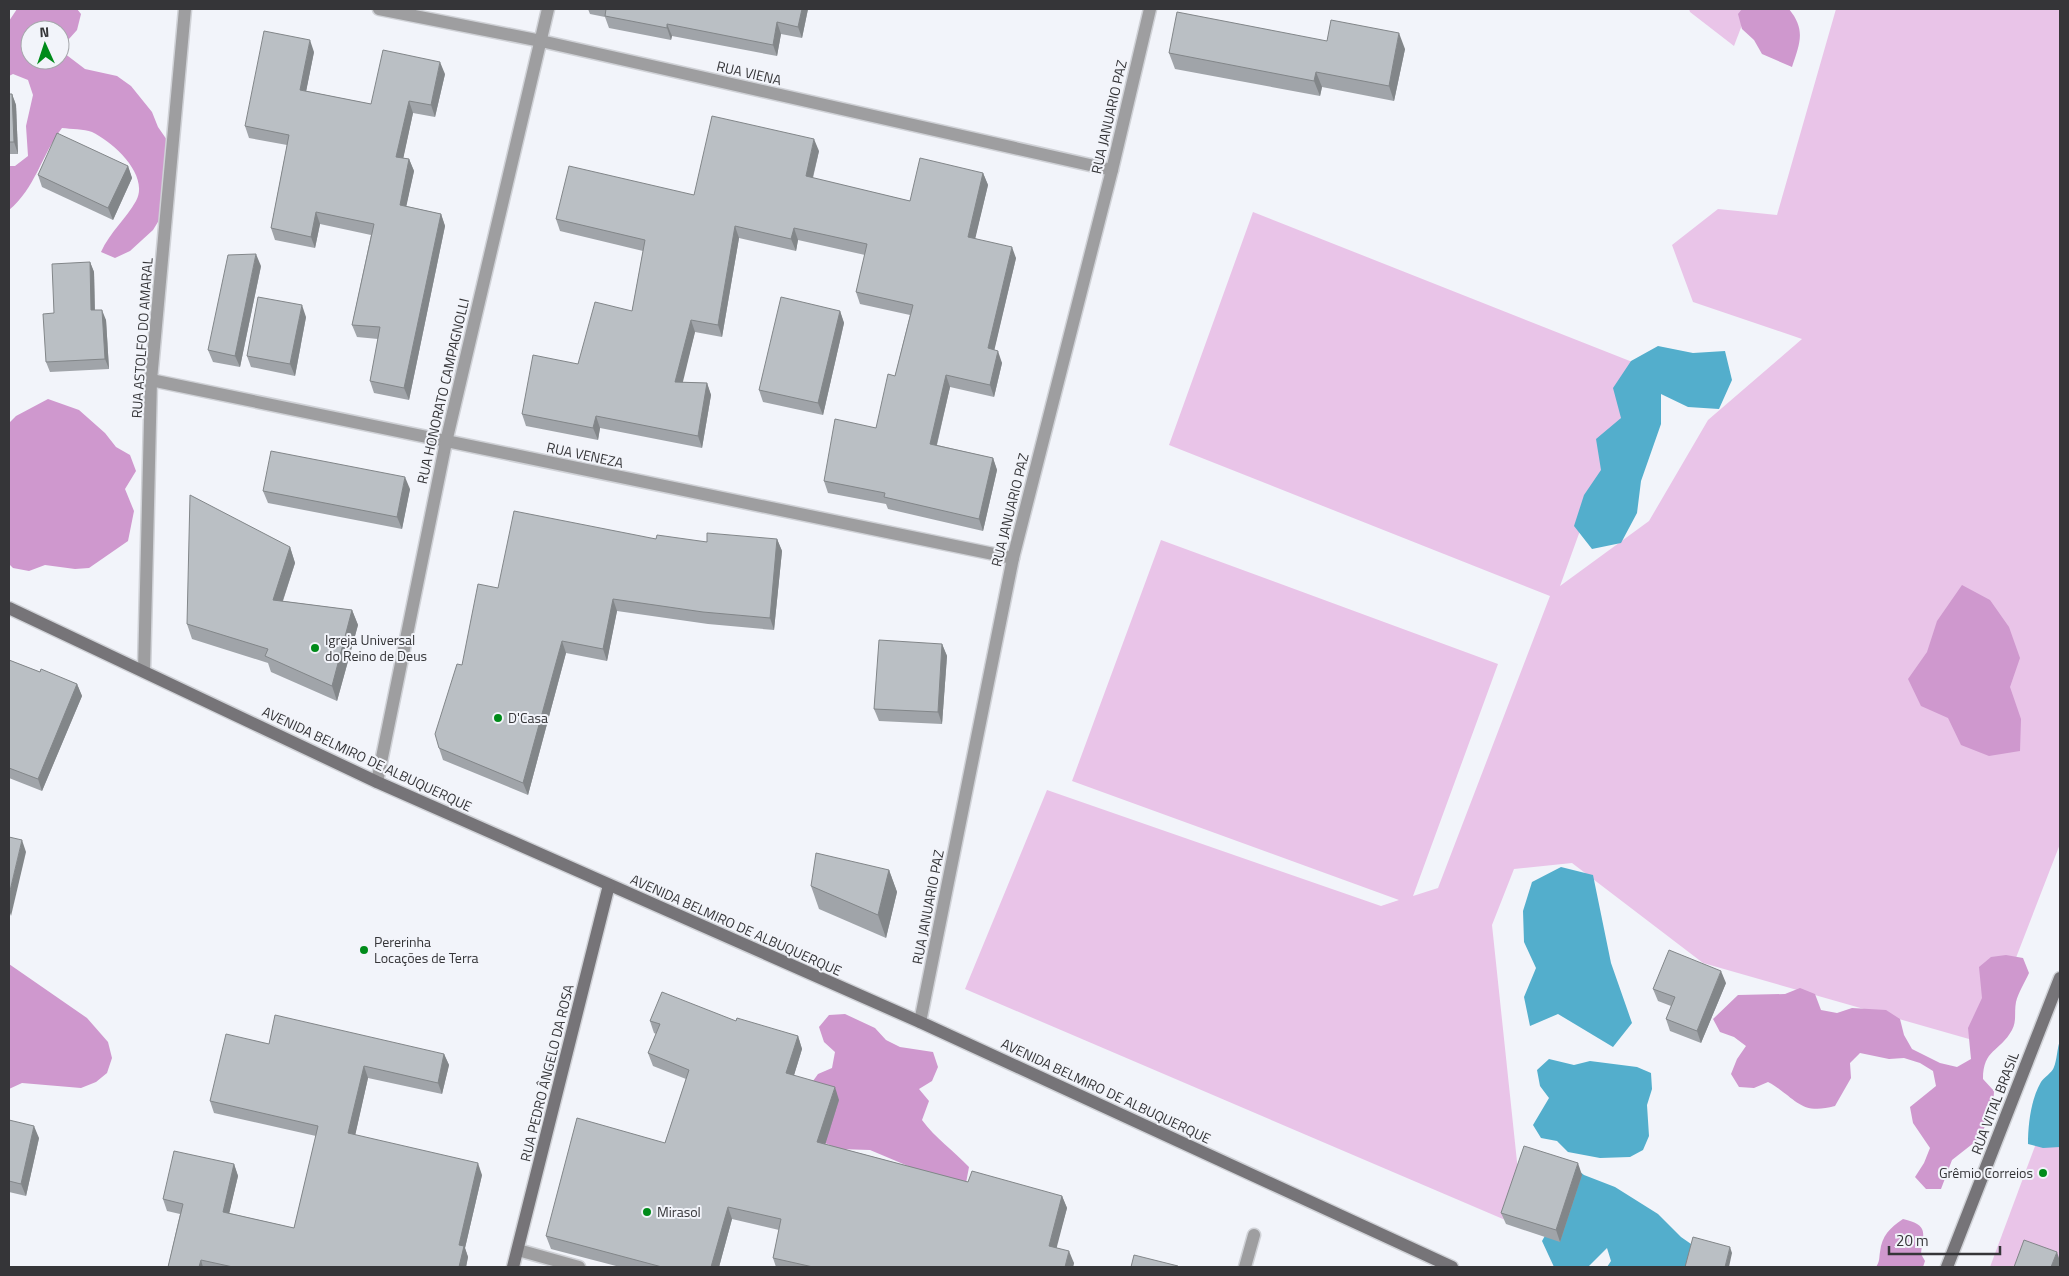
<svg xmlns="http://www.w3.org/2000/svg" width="2069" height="1276" viewBox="0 0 2069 1276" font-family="'Titillium Web',sans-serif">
  <rect width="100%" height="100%" fill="#f2f4fa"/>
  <g fill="#e9c4e8">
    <path d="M 1689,9 L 1748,9 L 1734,46 L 1690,12 Z"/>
    <path d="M 1836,9 L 2060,9 L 2060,844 L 1983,1043 L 1703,963 L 1572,863 L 1514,869 L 1492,925 L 1524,1228 L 965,989 L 1047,790 L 1381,906 L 1399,900 L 1072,781 L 1161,540 L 1498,664 L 1413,896 L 1438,888 L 1550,596 L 1169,445 L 1253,212 L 1640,365 L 1560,586 L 1649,521 L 1708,420 L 1802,339 L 1693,302 L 1672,245 L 1718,209 L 1777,215 Z"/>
    <path d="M 2060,1079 L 2060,1267 L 1990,1267 Z"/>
  </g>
  <g fill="#cf98ce">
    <path d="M 17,9 L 77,9 L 81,14 L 77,30 L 60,49 L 60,30 L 30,30 L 30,60 L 60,60 L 60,50 L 85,69 L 117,76 L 131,86 L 152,112 L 158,127 L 167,140 L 161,217 L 153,230 L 130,251 L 115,258 L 101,252 C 110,232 126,219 136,201 C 150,175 113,142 92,132 C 84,129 71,129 62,128 C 42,154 35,189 9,210 L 9,166 L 15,166 L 28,156 L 26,126 L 33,95 L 28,80 L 13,74 L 9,76 L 9,21 Z"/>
    <path d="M 1742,9 L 1789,9 C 1806,30 1800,43 1792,67 L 1762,54 L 1754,40 L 1742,29 L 1738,14 Z"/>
    <path d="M 48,399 L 79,410 L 105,433 L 116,447 L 130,455 L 136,471 L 125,489 L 134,511 L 128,541 L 89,568 L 75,569 L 45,565 L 29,571 L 13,568 L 9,564 L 9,423 L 16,416 Z"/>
    <path d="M 1962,585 L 1990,600 L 2009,627 L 2020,658 L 2010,687 L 2021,719 L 2020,751 L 1989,756 L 1961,745 L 1948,718 L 1921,706 L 1908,679 L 1927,652 L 1937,621 Z"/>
    <path d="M 2006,955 L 2023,958 L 2029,973 C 2025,982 2018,993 2016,1002 C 2014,1012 2017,1021 2012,1030 C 2000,1052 1983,1049 1983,1079 L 1994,1091 L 1993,1107 L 1980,1138 L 1952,1160 L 1941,1189 L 1926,1189 L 1915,1177 L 1924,1163 L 1930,1148 L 1913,1123 L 1910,1107 L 1936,1086 L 1933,1071 L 1920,1063 L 1904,1058 L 1889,1059 L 1860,1053 L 1850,1063 L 1851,1078 L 1835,1106 C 1799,1116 1796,1097 1768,1082 L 1754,1088 L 1739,1087 L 1731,1074 L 1737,1059 L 1746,1046 L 1734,1037 L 1720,1032 L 1713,1019 L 1738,995 L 1785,994 L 1800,988 L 1815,994 L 1821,1010 L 1837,1013 L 1852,1008 L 1886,1010 L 1900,1019 L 1904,1035 L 1912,1049 L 1940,1063 L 1957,1067 L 1971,1059 L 1968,1028 L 1982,998 L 1979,967 L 1991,957 Z"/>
    <path d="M 9,964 L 87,1018 L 108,1042 L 112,1058 L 107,1073 L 96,1082 L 81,1088 L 22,1083 L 9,1089 Z"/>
    <path d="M 845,1014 L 875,1028 L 886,1040 L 900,1047 L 933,1052 L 938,1067 L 932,1081 L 919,1089 L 929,1101 L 922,1120 C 935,1138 954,1151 969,1167 L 963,1199 L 927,1174 L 870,1150 L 839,1149 L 825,1143 L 808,1088 L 818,1074 L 832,1068 L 835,1052 L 824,1042 L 819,1027 L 829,1015 Z"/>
    <path d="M 1903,1219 C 1930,1225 1923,1234 1921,1254 L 1925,1261 L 1923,1267 L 1876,1267 C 1880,1261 1879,1258 1880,1252 C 1882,1235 1890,1228 1903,1219 Z"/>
  </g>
  <g fill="#53aecc">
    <path d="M 1658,346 L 1693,353 L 1725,351 L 1732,380 L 1719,409 L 1688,407 L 1661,394 L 1661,424 L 1641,481 L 1637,513 L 1621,543 L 1592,549 L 1574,526 L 1584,495 L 1601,470 L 1596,439 L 1621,418 L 1613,388 L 1631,361 Z"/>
    <path d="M 1561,867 L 1593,875 L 1611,963 L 1632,1023 L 1613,1047 L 1558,1014 L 1530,1026 L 1524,997 L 1536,968 L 1524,942 L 1523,911 L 1532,882 Z"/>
    <path d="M 2060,1040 L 2060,1147 L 2043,1148 L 2028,1144 C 2028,1124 2031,1099 2041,1082 C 2044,1077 2052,1073 2054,1067 C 2057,1060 2057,1049 2060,1040 Z"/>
    <path d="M 1549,1059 L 1574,1065 L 1590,1061 L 1637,1067 L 1651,1073 L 1652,1089 L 1647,1105 L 1649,1136 L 1643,1150 L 1630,1157 L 1600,1158 L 1568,1152 L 1557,1141 L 1541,1138 L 1533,1125 L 1549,1098 L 1540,1086 L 1537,1070 Z"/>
    <path d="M 1570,1164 L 1584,1175 L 1615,1187 L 1658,1214 L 1681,1237 L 1724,1267 L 1607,1267 L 1611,1261 L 1607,1248 L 1588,1267 L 1554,1267 L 1542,1241 L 1550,1227 Z"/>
  </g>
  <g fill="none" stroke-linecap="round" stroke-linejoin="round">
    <defs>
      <g id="minor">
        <path d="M 379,9 L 541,41 L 1112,170"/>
        <path d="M 151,380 L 1013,558"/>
        <path d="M 144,671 L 151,380 L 185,9"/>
        <path d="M 920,1022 L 1013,558 L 1112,170 L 1150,9"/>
        <path d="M 518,1250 L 579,1267"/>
        <path d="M 1245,1267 L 1254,1235"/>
      </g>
      <path id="tertiary" d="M 377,782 L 446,442 L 548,9"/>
      <g id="secondary">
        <path d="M 9,608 L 377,782 L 920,1022 L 1452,1267"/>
        <path d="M 513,1267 L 609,885"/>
        <path d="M 1947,1267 L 2060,978"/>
      </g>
    </defs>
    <use href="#minor" stroke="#d0d2d7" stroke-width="15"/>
    <use href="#tertiary" stroke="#d0d2d7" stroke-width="15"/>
    <use href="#secondary" stroke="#d0d2d7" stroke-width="15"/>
    <use href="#minor" stroke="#9e9ea0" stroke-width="12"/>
    <use href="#tertiary" stroke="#9e9ea0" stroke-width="12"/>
    <use href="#secondary" stroke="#767478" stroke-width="12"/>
  </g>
  <g fill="#a0a4a9">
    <path d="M 588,9 L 808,9 L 802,38 L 781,34 L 777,56 L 672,36 L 671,40 L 609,28 L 605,17 L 590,14 Z"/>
    <path d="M 1327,41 L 1405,49 L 1394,101 L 1322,87 L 1320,96 L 1175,69 L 1169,53 Z"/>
    <path d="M 314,52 L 306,91 L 371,104 L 445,74 L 435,117 L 413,113 L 403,158 L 409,159 L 414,171 L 406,206 L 441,214 L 445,226 L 409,400 L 374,393 L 370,381 L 378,339 L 357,337 L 352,325 L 371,235 L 320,224 L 315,248 L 275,240 L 271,228 L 287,145 L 249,138 L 245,126 Z"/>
    <path d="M 9,94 L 12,94 L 16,105 L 18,154 L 9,154 Z"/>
    <path d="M 819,151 L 813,178 L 910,201 L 983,173 L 988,185 L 975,238 L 1016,258 L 994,350 L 1002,363 L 994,397 L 950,387 L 937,445 L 993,458 L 997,470 L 983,531 L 888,509 L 886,504 L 828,493 L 824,481 L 876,428 L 895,376 L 910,315 L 860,304 L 856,292 L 865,255 L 798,240 L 796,251 L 739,238 L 722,337 L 695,332 L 682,382 L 707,383 L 711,395 L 702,448 L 600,428 L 598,440 L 526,426 L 522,414 L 578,364 L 632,311 L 643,251 L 560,231 L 556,219 L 694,195 Z"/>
    <path d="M 128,166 L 132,178 L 113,220 L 42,187 L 38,175 Z"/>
    <path d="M 90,262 L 94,272 L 95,310 L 106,320 L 109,369 L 50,372 L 46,362 L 54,313 Z"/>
    <path d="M 261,266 L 240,367 L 213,362 L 208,350 Z"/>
    <path d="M 840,311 L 844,323 L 823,415 L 763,402 L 759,390 Z"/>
    <path d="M 306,317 L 295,376 L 251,367 L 247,356 Z"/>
    <path d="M 410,489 L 402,529 L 268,503 L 263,491 Z"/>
    <path d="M 656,539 L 707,542 L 777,539 L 782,551 L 774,630 L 708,624 L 617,611 L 607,661 L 566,653 L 528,795 L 443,760 L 439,748 L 462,665 L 498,588 Z"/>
    <path d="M 290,547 L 295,563 L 283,601 L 352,610 L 358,625 L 337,701 L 271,672 L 268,663 L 192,639 L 187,624 Z"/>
    <path d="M 942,644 L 947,656 L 942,724 L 879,721 L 874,709 Z"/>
    <path d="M 9,660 L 40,672 L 77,684 L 82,696 L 42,791 L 9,778 Z"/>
    <path d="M 889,870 L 897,892 L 886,938 L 819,909 L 811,886 Z"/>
    <path d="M 1726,983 L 1701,1043 L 1670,1031 L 1666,1019 L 1671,1006 L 1658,1001 L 1653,989 Z"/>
    <path d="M 650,1021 L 736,1021 L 798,1036 L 802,1049 L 794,1075 L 839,1100 L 825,1144 L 968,1182 L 1062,1196 L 1067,1208 L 1056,1247 L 1074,1263 L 1073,1267 L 776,1267 L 773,1258 L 779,1230 L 732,1219 L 719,1267 L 620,1267 L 551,1249 L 546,1236 L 665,1143 L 686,1079 L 653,1066 L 648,1053 L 656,1034 L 654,1033 Z"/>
    <path d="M 269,1044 L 444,1054 L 449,1065 L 442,1094 L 368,1078 L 355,1135 L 482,1175 L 465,1248 L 468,1257 L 466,1267 L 168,1267 L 180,1214 L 167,1211 L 163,1199 L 234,1164 L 238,1176 L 229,1213 L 294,1228 L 316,1136 L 214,1113 L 210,1101 Z"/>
    <path d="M 9,1120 L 39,1138 L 26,1196 L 9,1192 Z"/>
    <path d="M 1582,1175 L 1560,1242 L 1506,1224 L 1501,1213 Z"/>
  </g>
  <g fill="#828689">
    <path d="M 802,9 L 808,9 L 802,38 L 798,27 Z"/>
    <path d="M 777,22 L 781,34 L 777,56 L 773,45 Z"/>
    <path d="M 667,24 L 672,36 L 671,40 L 667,28 Z"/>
    <path d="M 1399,33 L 1405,49 L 1394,101 L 1389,86 Z"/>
    <path d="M 310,40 L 314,52 L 304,102 L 300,90 Z"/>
    <path d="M 440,62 L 445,74 L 435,117 L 431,105 Z"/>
    <path d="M 1316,72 L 1322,87 L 1320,96 L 1314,81 Z"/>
    <path d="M 12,94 L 16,105 L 18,154 L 14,142 Z"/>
    <path d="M 409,101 L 413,113 L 401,169 L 396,157 Z"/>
    <path d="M 814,139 L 819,151 L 810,188 L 806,176 Z"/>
    <path d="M 409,159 L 414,171 L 404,217 L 400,205 Z"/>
    <path d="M 128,166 L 132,178 L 113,220 L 108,208 Z"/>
    <path d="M 983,173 L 988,185 L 973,248 L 968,237 Z"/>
    <path d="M 316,212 L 320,224 L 315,248 L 311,237 Z"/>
    <path d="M 441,214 L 445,226 L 409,400 L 404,388 Z"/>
    <path d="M 735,226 L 739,238 L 722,337 L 718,325 Z"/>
    <path d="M 794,228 L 798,240 L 796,251 L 791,239 Z"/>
    <path d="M 1012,247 L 1016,258 L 992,360 L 988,348 Z"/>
    <path d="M 256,254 L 261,266 L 240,367 L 235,356 Z"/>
    <path d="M 90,262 L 94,272 L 95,321 L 91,310 Z"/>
    <path d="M 302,305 L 306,317 L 295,376 L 290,364 Z"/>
    <path d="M 102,310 L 106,320 L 109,369 L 105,359 Z"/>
    <path d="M 840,311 L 844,323 L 823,415 L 818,403 Z"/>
    <path d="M 691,320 L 695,332 L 680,394 L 675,382 Z"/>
    <path d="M 998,351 L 1002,363 L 994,397 L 990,385 Z"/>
    <path d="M 946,375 L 950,387 L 934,456 L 930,444 Z"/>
    <path d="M 707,383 L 711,395 L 702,448 L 698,436 Z"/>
    <path d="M 596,416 L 600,428 L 598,440 L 593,428 Z"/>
    <path d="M 993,458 L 997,470 L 983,531 L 979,519 Z"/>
    <path d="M 405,477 L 410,489 L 402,529 L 397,517 Z"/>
    <path d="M 777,539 L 782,551 L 774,630 L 770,618 Z"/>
    <path d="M 290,547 L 295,563 L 278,615 L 273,600 Z"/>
    <path d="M 613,599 L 617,611 L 607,661 L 603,649 Z"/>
    <path d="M 352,610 L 358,625 L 337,701 L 332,686 Z"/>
    <path d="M 562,641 L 566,653 L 528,795 L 523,783 Z"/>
    <path d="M 942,644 L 947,656 L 942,724 L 938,712 Z"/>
    <path d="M 77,684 L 82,696 L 42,791 L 38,779 Z"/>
    <path d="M 22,840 L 26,852 L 11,916 L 9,910 L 9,895 Z"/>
    <path d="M 889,870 L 897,892 L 886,938 L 878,915 Z"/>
    <path d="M 1721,971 L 1726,983 L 1701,1043 L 1697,1031 Z"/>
    <path d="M 798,1036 L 802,1049 L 791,1085 L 786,1073 Z"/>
    <path d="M 444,1054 L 449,1065 L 442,1094 L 438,1083 Z"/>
    <path d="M 364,1066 L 368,1078 L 353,1145 L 348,1133 Z"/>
    <path d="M 835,1087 L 839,1100 L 822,1155 L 817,1142 Z"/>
    <path d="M 34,1126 L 39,1138 L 26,1196 L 21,1184 Z"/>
    <path d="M 478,1163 L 482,1175 L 465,1248 L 468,1257 L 466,1267 L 459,1267 L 459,1245 Z"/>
    <path d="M 1578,1163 L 1582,1175 L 1560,1242 L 1556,1230 Z"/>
    <path d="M 234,1164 L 238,1176 L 227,1223 L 223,1212 Z"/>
    <path d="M 1062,1196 L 1067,1208 L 1054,1258 L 1049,1246 Z"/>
    <path d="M 728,1207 L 732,1219 L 719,1267 L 711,1267 Z"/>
    <path d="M 1730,1247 L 1732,1253 L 1729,1267 L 1725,1267 Z"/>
    <path d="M 1069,1251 L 1074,1263 L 1073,1267 L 1065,1267 Z"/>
    <path d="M 2057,1252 L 2060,1261 L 2060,1267 L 2051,1267 Z"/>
    <path d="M 201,1260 L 203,1267 L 199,1267 Z"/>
  </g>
  <g fill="#babfc4" stroke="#828689">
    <path d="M 606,9 L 802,9 L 798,27 L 777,22 L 773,45 L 667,24 L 667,28 L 605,16 Z"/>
    <path d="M 1177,12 L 1327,41 L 1331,20 L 1399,33 L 1389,86 L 1316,72 L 1314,81 L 1169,53 Z"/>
    <path d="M 264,31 L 310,40 L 300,90 L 371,104 L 383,50 L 440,62 L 431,105 L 409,101 L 396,157 L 409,159 L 400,205 L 441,214 L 404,388 L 370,381 L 380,327 L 352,325 L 374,224 L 316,212 L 311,237 L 271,228 L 289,135 L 245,126 Z"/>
    <path d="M 9,94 L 12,94 L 14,142 L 9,142 Z"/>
    <path d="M 712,116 L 814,139 L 806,176 L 910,201 L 920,158 L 983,173 L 968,237 L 1012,247 L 988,348 L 998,351 L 990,385 L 946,375 L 930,444 L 993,458 L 979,519 L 884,497 L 885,493 L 824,481 L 835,419 L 876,428 L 888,374 L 895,376 L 913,305 L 856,292 L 867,244 L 794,228 L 791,239 L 735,226 L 718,325 L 691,320 L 675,382 L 707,383 L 698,436 L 596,416 L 593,428 L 522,414 L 533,355 L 578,364 L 595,302 L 632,311 L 645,240 L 556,219 L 569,166 L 694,195 Z"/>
    <path d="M 57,133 L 128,166 L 108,208 L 38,175 Z"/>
    <path d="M 256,254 L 235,356 L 208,350 L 228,255 Z"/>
    <path d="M 90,262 L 91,310 L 102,310 L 105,359 L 46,362 L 43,314 L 54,313 L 52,264 Z"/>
    <path d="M 258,297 L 302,305 L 290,364 L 247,356 Z"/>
    <path d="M 781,297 L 840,311 L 818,403 L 759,390 Z"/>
    <path d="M 271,451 L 405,477 L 397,517 L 263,491 Z"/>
    <path d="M 190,495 L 290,547 L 273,600 L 352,610 L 332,686 L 265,656 L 268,649 L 187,624 Z"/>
    <path d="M 514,511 L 656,539 L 657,535 L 707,542 L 707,533 L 777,539 L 770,618 L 703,612 L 613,599 L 603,649 L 562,641 L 523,783 L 439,748 L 435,734 L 457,664 L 462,665 L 478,584 L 498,588 Z"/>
    <path d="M 879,640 L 942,644 L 938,712 L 874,709 Z"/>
    <path d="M 9,660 L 40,672 L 41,669 L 77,684 L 38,779 L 9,768 Z"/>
    <path d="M 9,837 L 22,840 L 9,895 Z"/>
    <path d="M 816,853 L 889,870 L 878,915 L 811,886 Z"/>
    <path d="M 1669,950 L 1721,971 L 1697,1031 L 1666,1019 L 1675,997 L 1653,989 Z"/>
    <path d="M 662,992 L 736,1021 L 737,1018 L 798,1036 L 786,1073 L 835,1087 L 817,1142 L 968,1182 L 972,1171 L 1062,1196 L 1049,1246 L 1069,1251 L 1065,1267 L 813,1267 L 773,1258 L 781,1219 L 728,1207 L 711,1267 L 662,1267 L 546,1236 L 577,1118 L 665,1143 L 689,1070 L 648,1053 L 660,1024 L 650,1021 Z"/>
    <path d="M 275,1015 L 444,1054 L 438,1083 L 364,1066 L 348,1133 L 478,1163 L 459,1245 L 464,1246 L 459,1267 L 233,1267 L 201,1260 L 199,1267 L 168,1267 L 183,1204 L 163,1199 L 174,1151 L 234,1164 L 223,1212 L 294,1228 L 318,1126 L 210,1101 L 226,1034 L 269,1044 Z"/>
    <path d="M 9,1120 L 34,1126 L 21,1184 L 9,1181 Z"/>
    <path d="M 1524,1146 L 1578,1163 L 1556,1230 L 1501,1213 Z"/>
    <path d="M 1693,1237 L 1730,1247 L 1725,1267 L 1685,1267 Z"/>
    <path d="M 2024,1240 L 2057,1252 L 2051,1267 L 2014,1267 Z"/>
    <path d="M 1134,1255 L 1178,1266 L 1178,1267 L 1131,1267 Z"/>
  </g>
  <g fill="#008b1a" stroke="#f2f4fa" stroke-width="2">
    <circle cx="315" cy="648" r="5"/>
    <circle cx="498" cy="718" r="5"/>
    <circle cx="364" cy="950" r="5"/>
    <circle cx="2043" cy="1173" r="5"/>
    <circle cx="647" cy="1212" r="5"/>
  </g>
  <g text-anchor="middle" stroke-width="4" stroke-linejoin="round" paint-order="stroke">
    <g font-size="14" fill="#353538" stroke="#f2f4fa">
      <text transform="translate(749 73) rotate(13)" y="5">RUA VIENA</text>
      <text transform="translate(1109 117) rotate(-77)" y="5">RUA JANUARIO PAZ</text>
      <text transform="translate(142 338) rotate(-86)" y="5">RUA ASTOLFO DO AMARAL</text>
      <text transform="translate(443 391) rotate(-77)" y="5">RUA HONORATO CAMPAGNOLLI</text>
      <text transform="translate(585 455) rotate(12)" y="5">RUA VENEZA</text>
      <text transform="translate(1010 510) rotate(-76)" y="5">RUA JANUARIO PAZ</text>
      <text transform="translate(367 759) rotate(25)" y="5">AVENIDA BELMIRO DE ALBUQUERQUE</text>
      <text transform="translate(928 907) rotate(-79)" y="5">RUA JANUARIO PAZ</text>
      <text transform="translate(736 925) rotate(24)" y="5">AVENIDA BELMIRO DE ALBUQUERQUE</text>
      <text transform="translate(547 1073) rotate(-76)" y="5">RUA PEDRO ÂNGELO DA ROSA</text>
      <text transform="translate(1106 1091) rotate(25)" y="5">AVENIDA BELMIRO DE ALBUQUERQUE</text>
      <text transform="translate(1995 1103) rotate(-69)" y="5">RUA VITAL BRASIL</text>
    </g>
    <g font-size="14" fill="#353538" stroke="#f2f4fa" text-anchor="start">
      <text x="325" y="645">Igreja Universal<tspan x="325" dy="16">do Reino de Deus</tspan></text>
      <text x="508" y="723">D'Casa</text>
      <text x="374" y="947">Pererinha<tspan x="374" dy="16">Locações de Terra</tspan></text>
      <text x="2033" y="1178" text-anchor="end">Grêmio Correios</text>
      <text x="657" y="1217">Mirasol</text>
    </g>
  </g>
  <rect width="2069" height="1276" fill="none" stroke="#353538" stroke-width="20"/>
  <g transform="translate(45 45) rotate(357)"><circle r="24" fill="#f2f4fa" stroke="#a6a8ac"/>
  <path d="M0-4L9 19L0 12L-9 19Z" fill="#008b1a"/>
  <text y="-8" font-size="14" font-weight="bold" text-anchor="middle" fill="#353538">N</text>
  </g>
  <path d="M1889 1246v8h111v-8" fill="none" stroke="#353538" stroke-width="2.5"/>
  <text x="1896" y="1246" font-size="15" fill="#353538" stroke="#f2f4fa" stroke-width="4" paint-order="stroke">20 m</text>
</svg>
